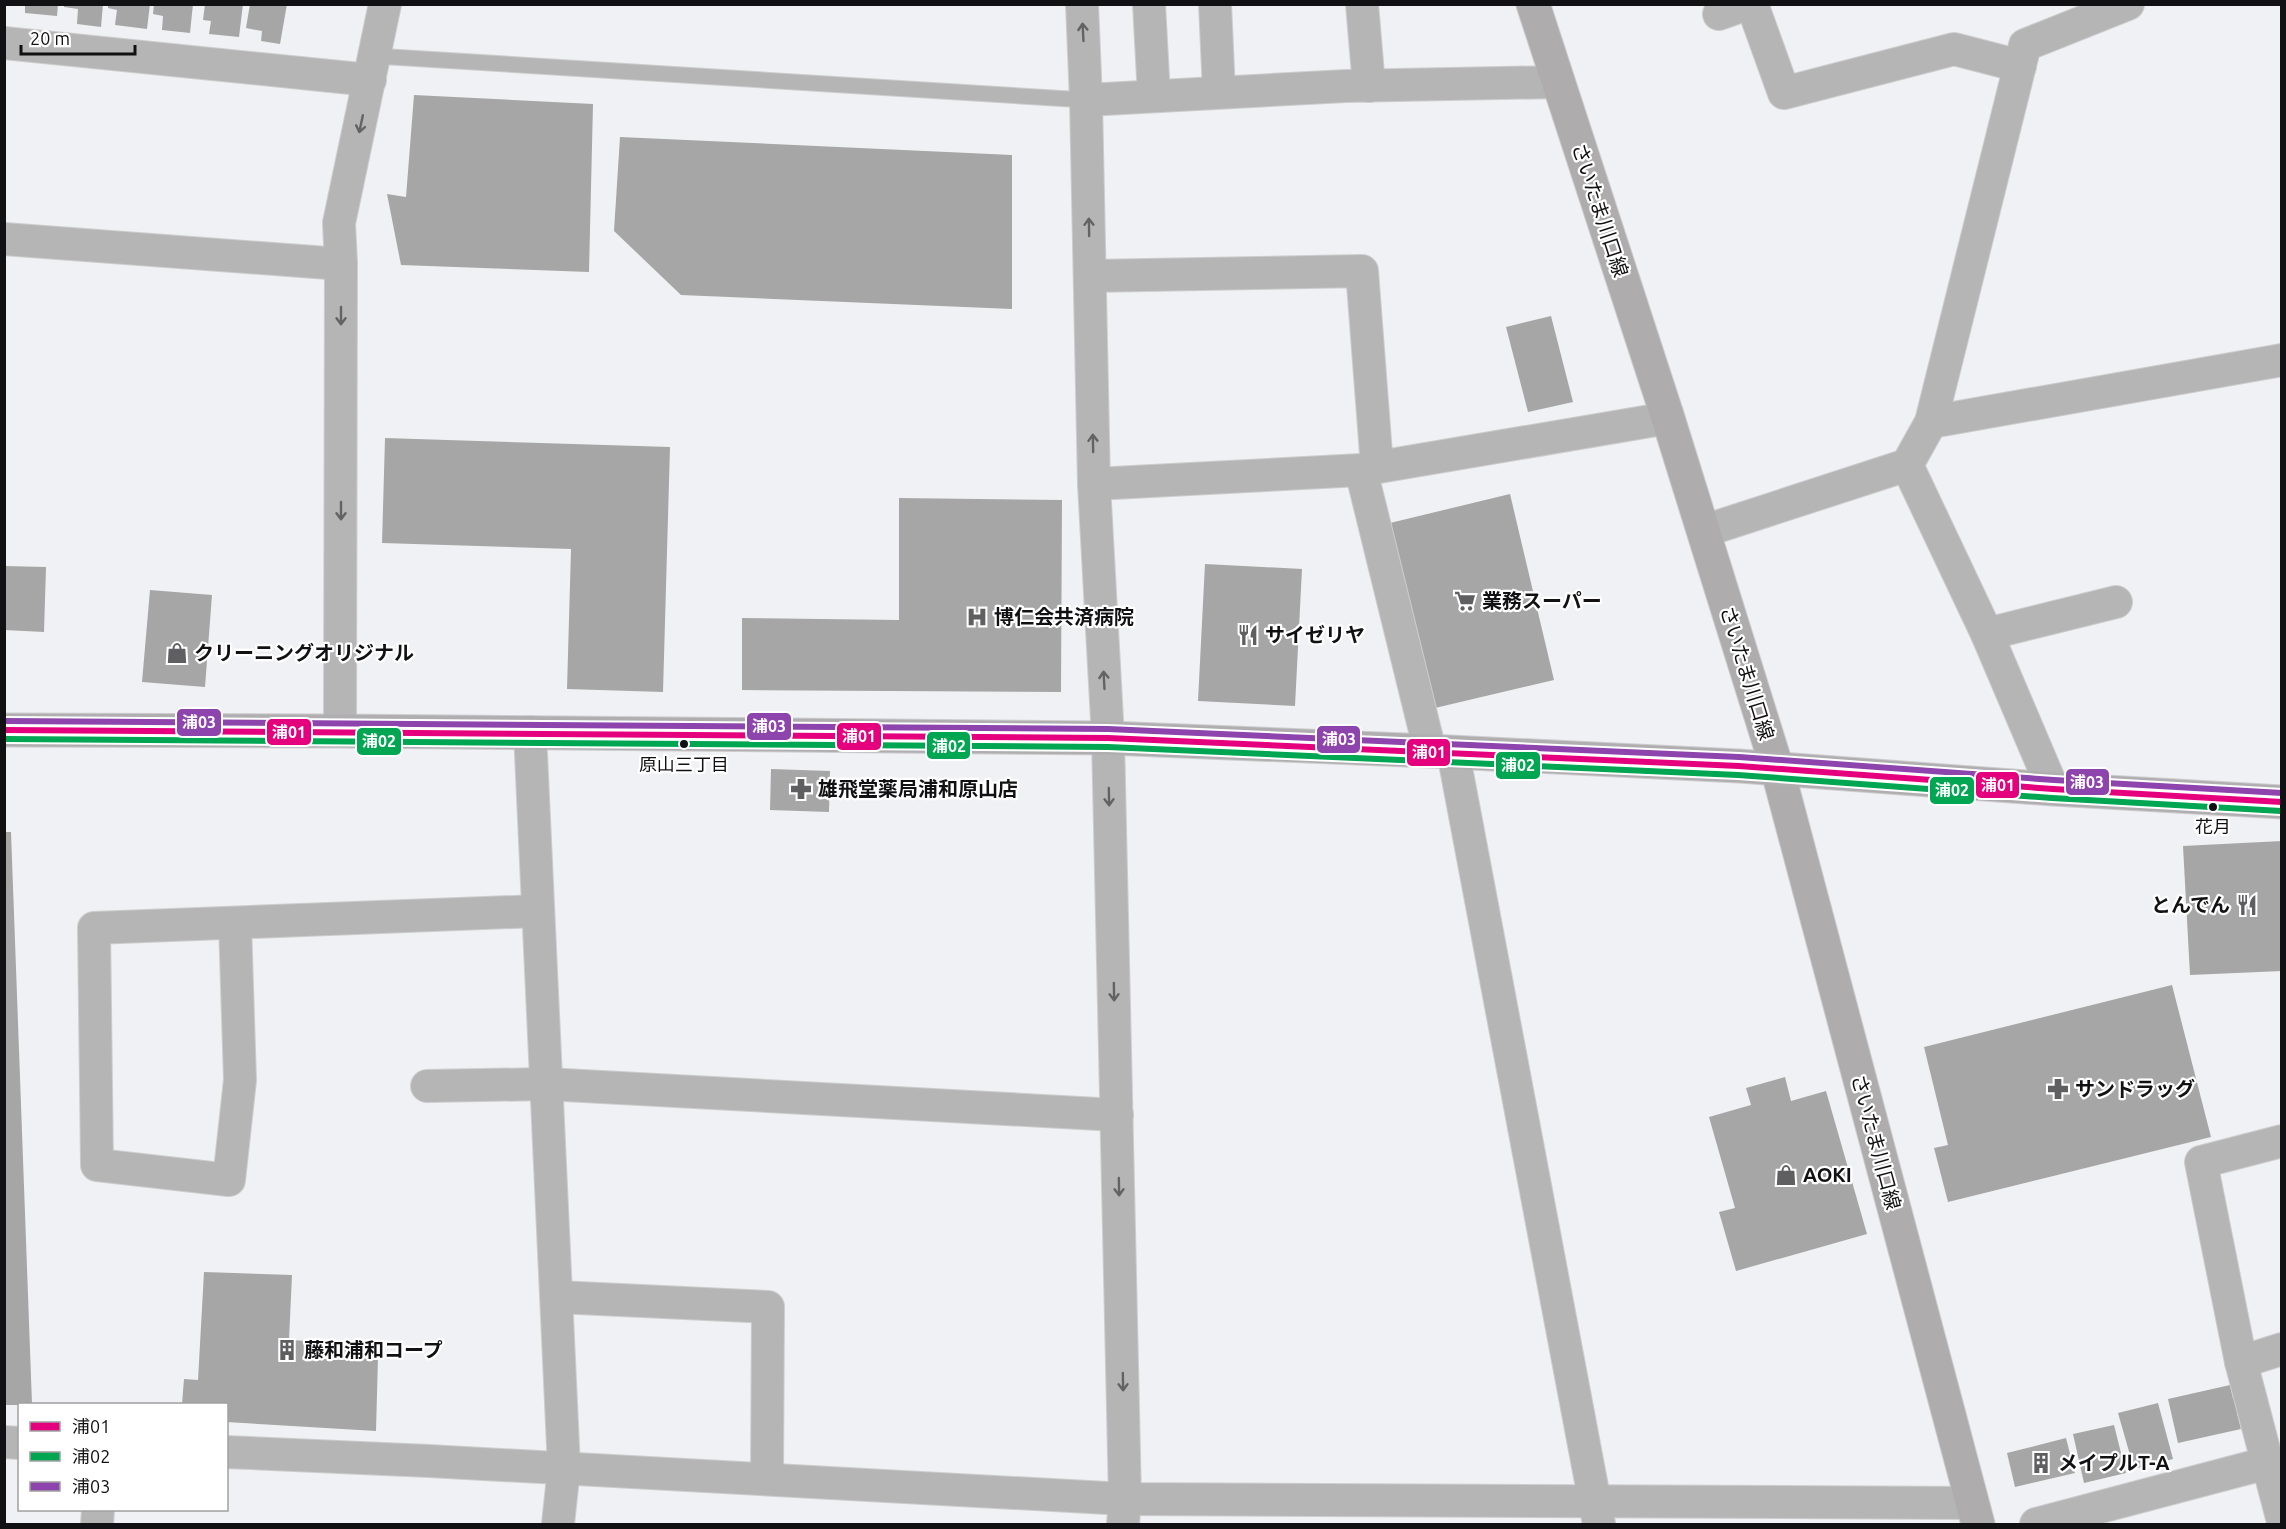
<svg xmlns="http://www.w3.org/2000/svg" width="2286" height="1529" viewBox="0 0 2286 1529" font-family="Ubuntu,'Noto Sans JP',sans-serif">
  <rect width="100%" height="100%" fill="#f0f1f4"/>
  <g fill="#a6a6a6">
    <path d="M 25,4 L 58,4 L 57,16 L 25,13 Z"/>
    <path d="M 64,4 L 103,4 L 101,27 L 77,24 L 78,9 L 64,7 Z"/>
    <path d="M 108,4 L 150,4 L 147,29 L 115,25 L 117,10 L 108,8 Z"/>
    <path d="M 154,4 L 193,4 L 190,33 L 162,30 L 163,16 L 153,14 Z"/>
    <path d="M 205,4 L 243,4 L 239,37 L 209,34 L 211,21 L 203,20 Z"/>
    <path d="M 250,4 L 287,4 L 280,44 L 261,41 L 262,31 L 246,28 Z"/>
    <path d="M 414,95 L 593,104 L 589,272 L 401,265 L 387,194 L 406,197 Z"/>
    <path d="M 620,137 L 1012,155 L 1012,309 L 681,295 L 614,231 Z"/>
    <path d="M 1551,316 L 1573,402 L 1528,412 L 1506,327 Z"/>
    <path d="M 385,438 L 670,447 L 663,692 L 567,689 L 571,549 L 382,543 Z"/>
    <path d="M 1510,494 L 1554,680 L 1435,708 L 1390,523 Z"/>
    <path d="M 899,498 L 1062,500 L 1061,692 L 742,690 L 742,618 L 899,620 Z"/>
    <path d="M 1205,564 L 1302,569 L 1295,706 L 1198,701 Z"/>
    <path d="M 4,566 L 46,567 L 44,632 L 4,630 Z"/>
    <path d="M 150,590 L 212,595 L 205,687 L 142,682 Z"/>
    <path d="M 771,769 L 830,771 L 829,812 L 770,810 Z"/>
    <path d="M 4,832 L 11,832 L 32,1404 L 20,1405 L 4,1405 Z"/>
    <path d="M 2282,841 L 2282,971 L 2190,975 L 2183,846 Z"/>
    <path d="M 2172,985 L 2211,1137 L 1948,1202 L 1934,1148 L 1948,1145 L 1924,1047 Z"/>
    <path d="M 1785,1077 L 1791,1101 L 1826,1091 L 1867,1234 L 1736,1271 L 1719,1212 L 1735,1208 L 1709,1117 L 1751,1105 L 1746,1088 Z"/>
    <path d="M 204,1272 L 292,1275 L 289,1340 L 370,1344 L 378,1357 L 376,1431 L 226,1422 L 226,1404 L 182,1404 L 184,1379 L 198,1380 Z"/>
    <path d="M 2230,1385 L 2233,1398 L 2239,1397 L 2242,1412 L 2237,1413 L 2241,1429 L 2178,1443 L 2168,1399 Z"/>
    <path d="M 2158,1403 L 2173,1459 L 2134,1469 L 2118,1413 Z"/>
    <path d="M 2114,1425 L 2126,1473 L 2084,1483 L 2073,1434 Z"/>
    <path d="M 2066,1438 L 2075,1473 L 2015,1487 L 2007,1453 Z"/>
  </g>
  <g fill="none" stroke-linecap="round" stroke-linejoin="round">
    <defs>
      <path id="service" d="M 375,56 L 1086,100"/>
      <g id="minor">
        <path d="M 1082,4 L 1086,100 L 1094,484 L 1108,738 L 1125,1499 L 1123,1524"/>
        <path d="M 1149,4 L 1154,96"/>
        <path d="M 1215,4 L 1219,92"/>
        <path d="M 1362,4 L 1369,86"/>
        <path d="M 1752,4 L 1784,93 L 1954,49 L 2020,66"/>
        <path d="M 1719,14 L 1747,4"/>
        <path d="M 4,43 L 370,80"/>
        <path d="M 1086,100 L 1346,86 L 1558,82"/>
        <path d="M 4,239 L 341,264"/>
        <path d="M 1090,276 L 1362,271 L 1377,467"/>
        <path d="M 1931,422 L 2282,360"/>
        <path d="M 1907,465 L 1987,634 L 2053,789"/>
        <path d="M 1361,470 L 1430,751"/>
        <path d="M 1094,484 L 1361,470 L 1668,418"/>
        <path d="M 1704,531 L 1907,465 L 1931,422 L 2025,45 L 2128,4"/>
        <path d="M 1987,634 L 2116,602"/>
        <path d="M 340,731 L 341,264 L 339,223 L 385,4"/>
        <path d="M 530,732 L 564,1468 L 558,1524"/>
        <path d="M 1453,752 L 1599,1524"/>
        <path d="M 235,923 L 240,1080 L 229,1180 L 97,1165 L 94,928 L 538,911"/>
        <path d="M 427,1086 L 546,1084 L 1117,1115"/>
        <path d="M 557,1297 L 768,1307 L 767,1479"/>
        <path d="M 2282,1349 L 2241,1362 L 2282,1518"/>
        <path d="M 2241,1362 L 2201,1162 L 2282,1141"/>
        <path d="M 4,1442 L 20,1443"/>
        <path d="M 226,1452 L 429,1461 L 1125,1499 L 1972,1503"/>
        <path d="M 97,1524 L 98,1510"/>
        <path d="M 2036,1524 L 2267,1463"/>
      </g>
      <path id="primary" d="M 1533,4 L 1668,418 L 1777,768 L 1978,1524"/>
      <path id="trunk" d="M 4,730 L 340,731 L 1108,738 L 1430,751 L 1739,766 L 2053,789 L 2282,802"/>
    </defs>
    <use href="#service" stroke="#cdcdcf" stroke-width="17"/>
    <use href="#minor" stroke="#cdcdcf" stroke-width="34"/>
    <use href="#primary" stroke="#cdcdcf" stroke-width="35"/>
    <use href="#trunk" stroke="#cdcdcf" stroke-width="35"/>
    <use href="#service" stroke="#b5b5b5" stroke-width="15"/>
    <use href="#minor" stroke="#b5b5b5" stroke-width="32"/>
    <use href="#primary" stroke="#aeacad" stroke-width="33"/>
    <use href="#trunk" stroke="#b0aeb0" stroke-width="33"/>
    <defs>
      <path id="bus-1" d="M 4,730 L 1108,738 L 1739,766 L 2053,789 L 2282,802"/>
      <path id="bus-2" d="M 4,739 L 1108,747 L 1738,775 L 2052,798 L 2281,811"/>
      <path id="bus-3" d="M 4,721 L 1108,729 L 1739,757 L 2054,780 L 2282,793"/>
    </defs>
    <use href="#bus-1" stroke="#fff" stroke-width="10"/>
    <use href="#bus-2" stroke="#fff" stroke-width="10"/>
    <use href="#bus-3" stroke="#fff" stroke-width="10"/>
    <use href="#bus-1" stroke="#e5007d" stroke-width="6"/>
    <use href="#bus-2" stroke="#00a651" stroke-width="6"/>
    <use href="#bus-3" stroke="#8e44ad" stroke-width="6"/>
  </g>
  <defs><path id="oneway-shaft" d="M-6 0H5M1.5-3L5.5 0L1.5 3" fill="none" stroke-width="1.6" stroke-linecap="round" stroke-linejoin="round" transform="scale(1.5)"/></defs>
  <g stroke="#636364">
    <use href="#oneway-shaft" transform="translate(1083 32) rotate(-93)"/>
    <use href="#oneway-shaft" transform="translate(361 124) rotate(102)"/>
    <use href="#oneway-shaft" transform="translate(1089 227) rotate(-91)"/>
    <use href="#oneway-shaft" transform="translate(341 316) rotate(90)"/>
    <use href="#oneway-shaft" transform="translate(1093 443) rotate(-91)"/>
    <use href="#oneway-shaft" transform="translate(341 511) rotate(90)"/>
    <use href="#oneway-shaft" transform="translate(1104 680) rotate(-93)"/>
    <use href="#oneway-shaft" transform="translate(1109 797) rotate(89)"/>
    <use href="#oneway-shaft" transform="translate(1114 992) rotate(89)"/>
    <use href="#oneway-shaft" transform="translate(1119 1187) rotate(89)"/>
    <use href="#oneway-shaft" transform="translate(1123 1382) rotate(89)"/>
  </g>
  <defs>
    <symbol id="supermarket-bare" viewBox="-9 -9 18 18"><path d="M-6-5.5h2.5l.6 2H6L4.5 2H-2.5L-4.4-4H-6ZM-1.5 3.2a1.3 1.3 0 1 0 .1 0ZM3 3.2a1.3 1.3 0 1 0 .1 0Z" fill="#5f5f62" stroke="#fff" stroke-width="2.5" paint-order="stroke"/></symbol>
    <symbol id="hospital-bare" viewBox="-9 -9 18 18"><path d="M-5-5h3v3.5h4V-5h3V5h-3V1.5h-4V5h-3Z" fill="#5f5f62" stroke="#fff" stroke-width="2.5" paint-order="stroke"/></symbol>
    <symbol id="restaurant-bare" viewBox="-9 -9 18 18"><path d="M-5-6h1v4h1v-4h1v4h1v-4h1v5L-1.5 .5V6h-2V.5L-5-1ZM5-6V6H3V1.5H1.5Q1.5-4 5-6Z" fill="#5f5f62" stroke="#fff" stroke-width="2.5" paint-order="stroke"/></symbol>
    <symbol id="shop-bare" viewBox="-9 -9 18 18"><path d="M-5-2.5h2.3a2.7 3.5 0 0 1 5.4 0H5L5.5 6h-11ZM-1.5-2.5h3a1.5 2.3 0 0 0-3 0Z" fill="#5f5f62" stroke="#fff" stroke-width="2.5" paint-order="stroke"/></symbol>
    <symbol id="pharmacy-bare" viewBox="-9 -9 18 18"><path d="M-2-6h4v4h4v4h-4v4h-4v-4h-4v-4h4Z" fill="#5f5f62" stroke="#fff" stroke-width="2.5" paint-order="stroke"/></symbol>
    <symbol id="building-bare" viewBox="-9 -9 18 18"><path d="M-4-6H4V6H1V3H-1V6H-4ZM-2.5-4.3h1.7v1.8h-1.7ZM.8-4.3h1.7v1.8H.8ZM-2.5-1h1.7V.8h-1.7ZM.8-1h1.7V.8H.8Z" fill="#5f5f62" stroke="#fff" stroke-width="2.5" paint-order="stroke"/></symbol>
  </defs>
  <g fill-rule="evenodd">
    <use href="#supermarket-bare" x="1450" y="586" width="30" height="30"/>
    <use href="#hospital-bare" x="962" y="602" width="30" height="30"/>
    <use href="#restaurant-bare" x="1233" y="620" width="30" height="30"/>
    <use href="#shop-bare" x="162" y="638" width="30" height="30"/>
    <use href="#pharmacy-bare" x="786" y="774" width="30" height="30"/>
    <use href="#restaurant-bare" x="2232" y="890" width="30" height="30"/>
    <use href="#pharmacy-bare" x="2043" y="1074" width="30" height="30"/>
    <use href="#shop-bare" x="1771" y="1160" width="30" height="30"/>
    <use href="#building-bare" x="272" y="1335" width="30" height="30"/>
    <use href="#building-bare" x="2026" y="1448" width="30" height="30"/>
  </g>
  <g fill="#111113" stroke="#fff" stroke-width="2">
    <circle cx="684" cy="744" r="5"/>
    <circle cx="2213" cy="807" r="5"/>
  </g>
  <g text-anchor="middle" stroke-width="4.5" stroke-linejoin="round" paint-order="stroke">
    <g font-size="18" fill="#111113" stroke="#fff">
      <text x="684" y="771">原山三丁目</text>
      <text x="2213" y="833">花月</text>
    </g>
    <g font-size="20" fill="#111113" stroke="#fff">
      <text transform="translate(1600 210) rotate(72)" y="7">さいたま川口線</text>
      <text transform="translate(1747 673) rotate(73)" y="7">さいたま川口線</text>
      <text transform="translate(1876 1142) rotate(75)" y="7">さいたま川口線</text>
    </g>
    <g font-size="20" font-weight="bold" fill="#111113" stroke="#fff" text-anchor="start">
      <text x="1482" y="608">業務スーパー</text>
      <text x="994" y="624">博仁会共済病院</text>
      <text x="1265" y="642">サイゼリヤ</text>
      <text x="194" y="660">クリーニングオリジナル</text>
      <text x="818" y="796">雄飛堂薬局浦和原山店</text>
      <text x="2230" y="912" text-anchor="end">とんでん</text>
      <text x="2075" y="1096">サンドラッグ</text>
      <text x="1803" y="1182">AOKI</text>
      <text x="304" y="1357">藤和浦和コープ</text>
      <text x="2058" y="1470">メイプルT-A</text>
    </g>
  </g>
  <g stroke="#fff" stroke-width="2">
    <rect x="176" y="708" width="46" height="29" rx="6" fill="#8e44ad"/>
    <rect x="746" y="712" width="46" height="29" rx="6" fill="#8e44ad"/>
    <rect x="266" y="718" width="46" height="28" rx="6" fill="#e5007d"/>
    <rect x="836" y="722" width="46" height="29" rx="6" fill="#e5007d"/>
    <rect x="1316" y="725" width="45" height="29" rx="6" fill="#8e44ad"/>
    <rect x="356" y="727" width="46" height="29" rx="6" fill="#00a651"/>
    <rect x="926" y="731" width="45" height="29" rx="6" fill="#00a651"/>
    <rect x="1406" y="738" width="45" height="29" rx="6" fill="#e5007d"/>
    <rect x="1495" y="751" width="46" height="29" rx="6" fill="#00a651"/>
    <rect x="2065" y="768" width="45" height="28" rx="6" fill="#8e44ad"/>
    <rect x="1975" y="771" width="45" height="28" rx="6" fill="#e5007d"/>
    <rect x="1929" y="776" width="46" height="29" rx="6" fill="#00a651"/>
  </g>
  <g font-size="16" text-anchor="middle" font-weight="bold" fill="#fff">
    <text x="199" y="728">浦03</text>
    <text x="769" y="732">浦03</text>
    <text x="289" y="738">浦01</text>
    <text x="859" y="742">浦01</text>
    <text x="1339" y="745">浦03</text>
    <text x="379" y="747">浦02</text>
    <text x="949" y="752">浦02</text>
    <text x="1429" y="758">浦01</text>
    <text x="1518" y="771">浦02</text>
    <text x="2087" y="788">浦03</text>
    <text x="1998" y="791">浦01</text>
    <text x="1952" y="796">浦02</text>
  </g>
  <rect width="2286" height="1529" fill="none" stroke="#111113" stroke-width="12"/>
  <rect x="18" y="1403" width="210" height="108" fill="#ffffff" stroke="#a0a0a1" stroke-width="1.5"/>
  <rect x="30" y="1422" width="30" height="9" fill="#e5007d" stroke="#a0a0a1" stroke-width="1.5"/>
  <text x="72" y="1433" font-size="18" fill="#111113">浦01</text>
  <rect x="30" y="1452" width="30" height="9" fill="#00a651" stroke="#a0a0a1" stroke-width="1.5"/>
  <text x="72" y="1463" font-size="18" fill="#111113">浦02</text>
  <rect x="30" y="1482" width="30" height="9" fill="#8e44ad" stroke="#a0a0a1" stroke-width="1.5"/>
  <text x="72" y="1493" font-size="18" fill="#111113">浦03</text>
  <path d="M21 45v9h114v-9" fill="none" stroke="#111113" stroke-width="3"/>
  <text x="30" y="45" font-size="18" fill="#111113" stroke="#ffffff" stroke-width="4.5" paint-order="stroke">20 m</text>
</svg>
